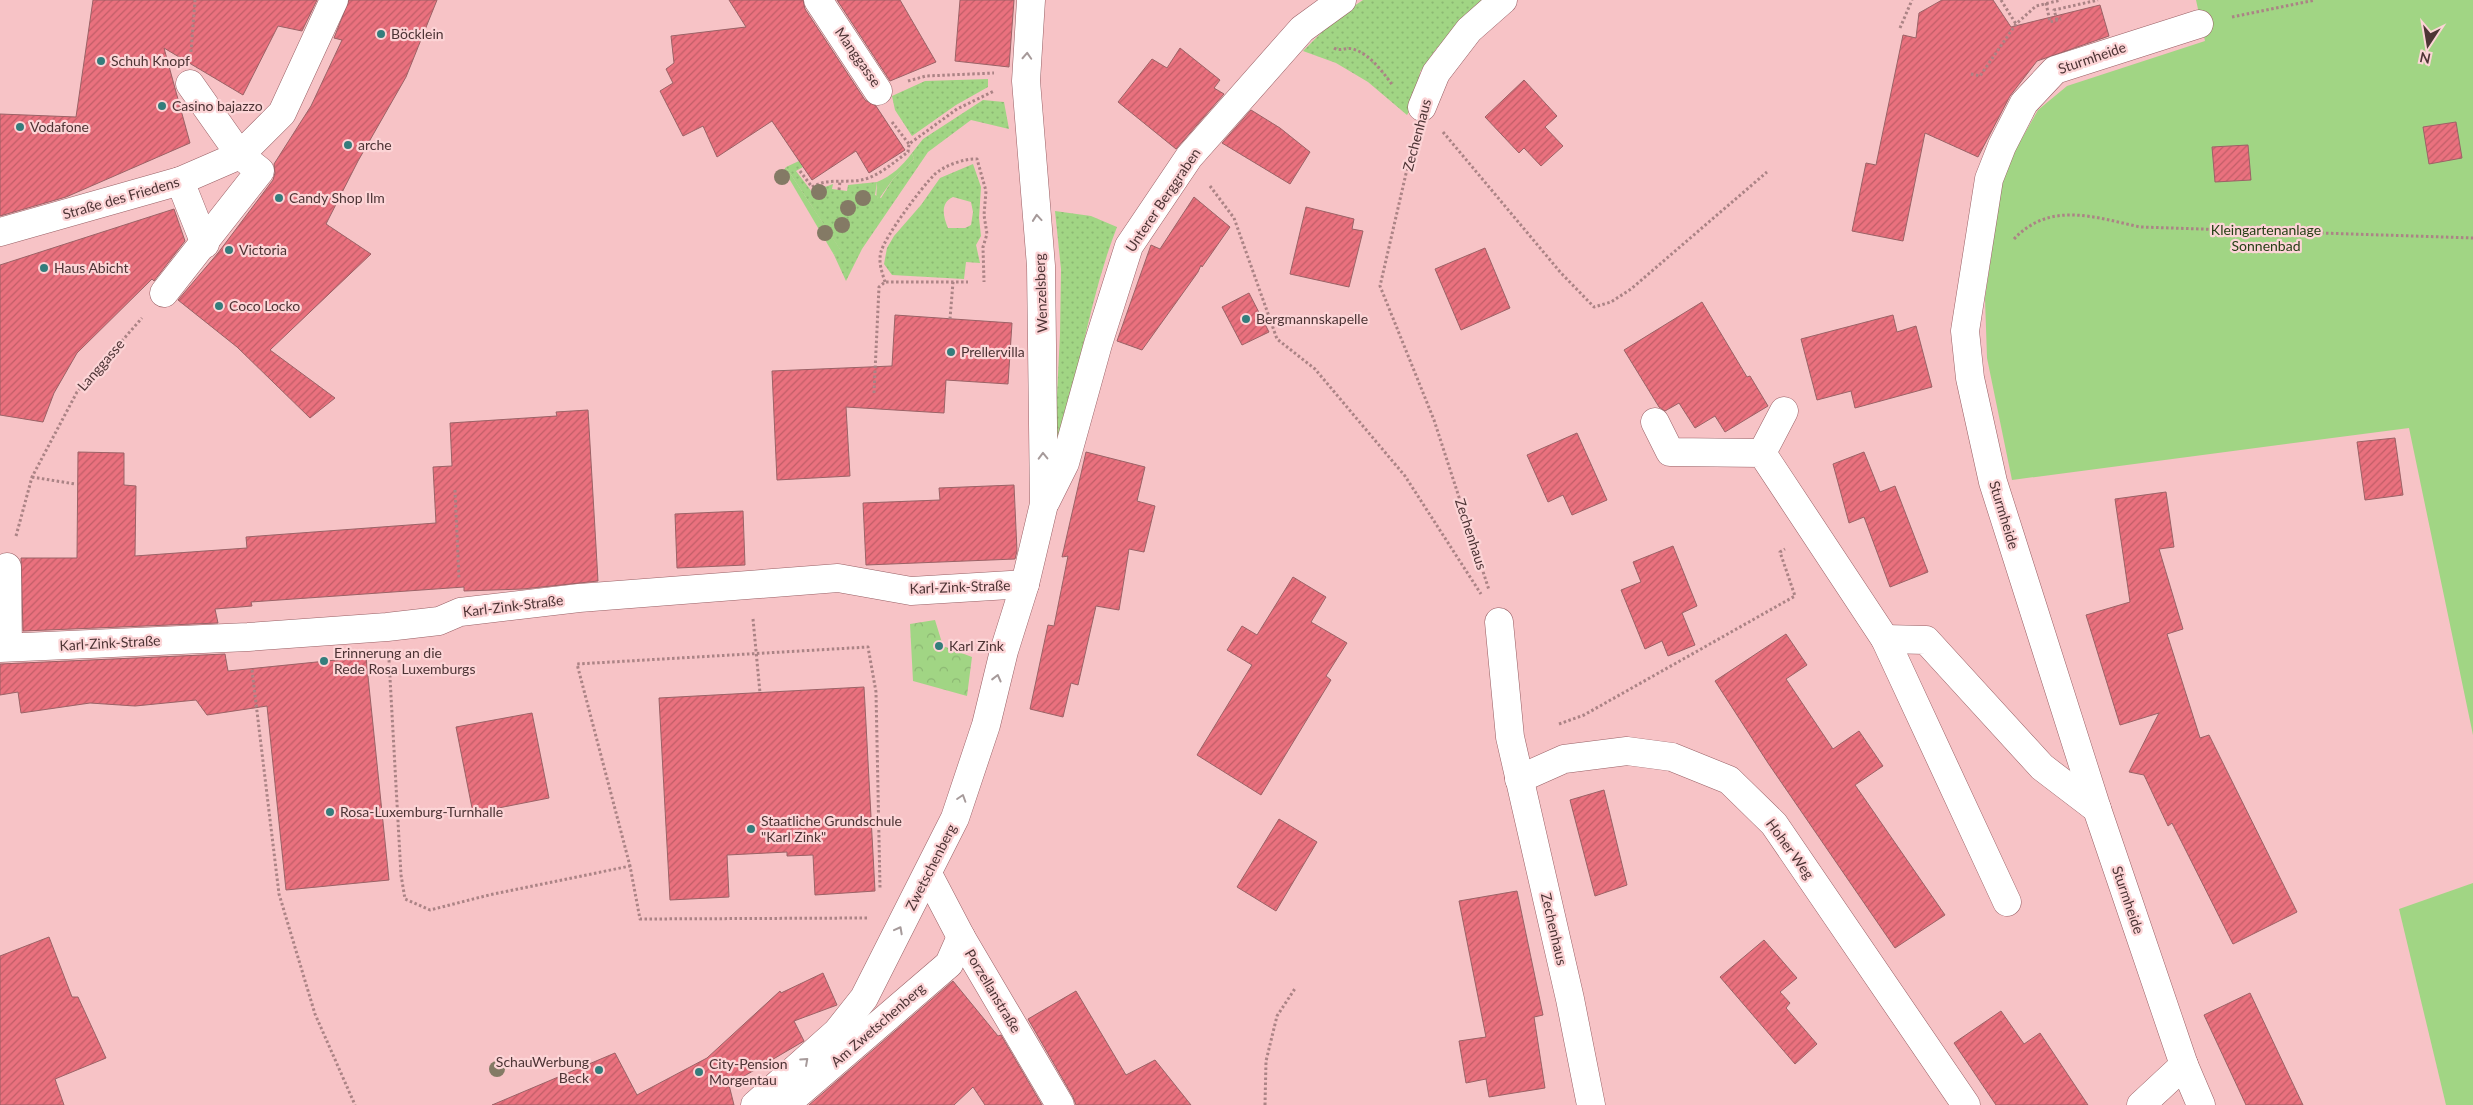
<svg xmlns="http://www.w3.org/2000/svg" width="2473" height="1105" viewBox="0 0 2473 1105" font-family="Lato,sans-serif">
  <defs>
    <pattern id="grass-dots" width="8" height="8" patternUnits="userSpaceOnUse" patternTransform="scale(1.25)"><rect width="8" height="8" fill="#a1d584"/><path d="M2 2h.1M6 6h.1" fill="none" stroke="#8cb773" stroke-width="1.8" stroke-linecap="round"/></pattern>
    <pattern id="park-crowns" width="20" height="18" patternUnits="userSpaceOnUse" patternTransform="scale(1.25)"><rect width="20" height="18" fill="#a1d584"/><path d="M2 6a3 3 0 1 1 6 0M12 15a3 3 0 1 1 6 0" fill="none" stroke="#8cb773"/></pattern>
    <pattern id="building-hatch" width="6" height="6" patternUnits="userSpaceOnUse" patternTransform="scale(1.25)"><rect width="6" height="6" fill="#ea717e"/><path d="M-1 1l2-2M0 6l6-6M5 7l2-2" fill="none" stroke="#c05e68"/></pattern>
  </defs>
  <rect width="100%" height="100%" fill="#f7c3c6"/>
  <g fill="url(#grass-dots)" fill-rule="evenodd">
    <path d="M 1363,0 L 1484,0 L 1436,49 L 1420,72 L 1417,99 L 1407,115 L 1368,82 L 1336,63 L 1303,51 L 1336,18 Z"/>
    <path d="M 988,79 L 988,87 L 956,105 L 912,136 L 895,110 L 892,96 L 925,81 Z"/>
    <path d="M 983,100 L 1004,102 L 1009,129 L 971,120 L 928,152 L 862,249 L 846,281 L 834,255 L 841,251 L 786,167 L 799,161 L 803,167 L 796,171 L 812,192 L 833,184 L 832,189 L 847,191 L 848,185 L 877,182 L 875,195 L 881,198 L 893,179 L 914,159 L 912,153 L 923,139 Z"/>
    <path d="M 973,164 L 981,187 L 979,218 L 981,236 L 976,245 L 980,263 L 966,262 L 964,279 L 892,275 L 884,264 L 887,248 L 894,236 L 921,205 L 940,178 ZM 953,197 L 971,202 L 973,212 L 971,225 L 965,228 L 948,228 C 943,216 940,203 953,197 Z"/>
    <path d="M 1055,211 L 1091,216 L 1117,227 C 1088,301 1079,381 1054,456 L 1060,334 L 1061,269 Z"/>
  </g>
  <path fill="url(#park-crowns)" d="M 935,620 L 943,646 L 972,657 L 967,696 L 913,681 L 910,624 Z"/>
  <g fill="#a1d584">
    <path d="M 2196,0 L 2473,0 L 2473,735 L 2409,428 L 2012,480 L 1987,358 L 1985,298 L 2002,183 L 2016,149 L 2038,110 L 2067,86 L 2205,41 Z"/>
    <path d="M 912,153 L 914,159 L 893,179 L 876,203 L 877,182 C 892,176 902,166 912,153 Z"/>
    <path d="M 786,167 L 842,252 L 834,255 L 784,170 Z"/>
    <path d="M 2473,883 L 2473,1105 L 2446,1105 L 2399,909 Z"/>
  </g>
  <g fill="url(#building-hatch)" stroke="#9b6266">
    <path d="M 93,0 L 317,0 L 302,31 L 278,26 L 243,95 L 164,48 L 190,143 L 66,197 L 0,216 L 0,114 L 76,117 Z"/>
    <path d="M 349,0 L 437,0 L 406,77 L 358,161 L 326,224 L 371,254 L 270,350 L 335,398 L 310,418 L 237,347 L 178,300 L 218,253 L 273,180 L 275,173 L 274,164 L 311,106 L 342,40 L 334,38 Z"/>
    <path d="M 729,0 L 803,0 L 805,9 L 865,100 L 876,106 L 905,150 L 869,173 L 856,151 L 812,180 L 772,121 L 717,157 L 703,126 L 683,136 L 660,91 L 673,83 L 666,69 L 674,63 L 671,36 L 746,27 Z"/>
    <path d="M 837,0 L 900,0 L 936,62 L 890,81 Z"/>
    <path d="M 960,0 L 1014,0 L 1009,67 L 955,61 Z"/>
    <path d="M 1942,0 L 1993,0 L 2011,27 L 2100,5 L 2109,36 L 2037,61 L 2010,96 L 1978,157 L 1925,133 L 1903,241 L 1852,231 L 1866,163 L 1876,165 L 1903,35 L 1916,38 L 1919,13 Z"/>
    <path d="M 1180,48 L 1220,80 L 1214,88 L 1224,94 L 1176,149 L 1118,102 L 1152,59 L 1167,68 Z"/>
    <path d="M 1524,80 L 1557,116 L 1545,127 L 1563,146 L 1541,166 L 1524,148 L 1519,153 L 1485,117 Z"/>
    <path d="M 1251,110 L 1280,128 L 1310,152 L 1290,184 L 1222,143 Z"/>
    <path d="M 2456,122 L 2462,158 L 2429,164 L 2423,127 Z"/>
    <path d="M 2248,145 L 2251,180 L 2215,182 L 2212,147 Z"/>
    <path d="M 1194,197 L 1230,227 L 1202,267 L 1201,265 L 1198,272 L 1142,350 L 1117,341 L 1151,245 L 1160,249 Z"/>
    <path d="M 1306,207 L 1354,219 L 1352,229 L 1363,231 L 1349,287 L 1290,274 Z"/>
    <path d="M 174,209 L 185,241 L 154,281 L 152,279 L 77,353 L 54,393 L 43,422 L 0,415 L 0,265 Z"/>
    <path d="M 1485,248 L 1510,308 L 1461,330 L 1435,269 Z"/>
    <path d="M 1249,293 L 1269,332 L 1242,345 L 1222,307 Z"/>
    <path d="M 1702,302 L 1747,377 L 1750,376 L 1768,406 L 1725,432 L 1715,416 L 1695,428 L 1679,403 L 1665,411 L 1659,407 L 1624,350 Z"/>
    <path d="M 895,315 L 1012,323 L 1008,384 L 946,380 L 944,413 L 846,407 L 850,476 L 777,480 L 772,371 L 892,366 Z"/>
    <path d="M 1893,315 L 1897,332 L 1916,326 L 1932,387 L 1855,408 L 1851,391 L 1817,400 L 1801,339 Z"/>
    <path d="M 588,410 L 598,581 L 523,589 L 464,591 L 464,587 L 251,602 L 252,606 L 215,609 L 218,623 L 23,631 L 21,558 L 77,558 L 78,452 L 124,453 L 124,485 L 136,486 L 135,556 L 247,548 L 246,537 L 436,523 L 433,467 L 452,466 L 450,423 L 557,416 L 556,412 Z"/>
    <path d="M 1577,433 L 1607,500 L 1572,515 L 1563,495 L 1548,502 L 1527,455 Z"/>
    <path d="M 2395,438 L 2403,495 L 2365,500 L 2357,442 Z"/>
    <path d="M 1086,452 L 1145,467 L 1137,501 L 1155,506 L 1144,552 L 1129,549 L 1119,610 L 1096,606 L 1078,685 L 1071,683 L 1063,717 L 1030,709 L 1048,625 L 1054,626 L 1068,556 L 1062,557 Z"/>
    <path d="M 1864,452 L 1880,492 L 1895,486 L 1928,572 L 1890,587 L 1864,517 L 1849,523 L 1833,464 Z"/>
    <path d="M 1014,485 L 1017,551 L 1015,559 L 866,565 L 863,503 L 940,500 L 939,488 Z"/>
    <path d="M 2166,492 L 2174,547 L 2159,549 L 2183,629 L 2167,634 L 2200,738 L 2209,735 L 2297,912 L 2233,944 L 2172,823 L 2168,826 L 2144,775 L 2129,772 L 2159,713 L 2120,725 L 2086,615 L 2130,602 L 2115,499 Z"/>
    <path d="M 743,511 L 745,565 L 677,568 L 675,514 Z"/>
    <path d="M 1673,546 L 1697,606 L 1682,613 L 1695,645 L 1668,656 L 1662,641 L 1645,649 L 1621,590 L 1641,582 L 1633,562 Z"/>
    <path d="M 1293,577 L 1326,597 L 1311,622 L 1347,643 L 1326,676 L 1331,680 L 1261,795 L 1197,755 L 1252,665 L 1227,650 L 1242,626 L 1257,635 Z"/>
    <path d="M 1786,634 L 1807,665 L 1786,679 L 1833,749 L 1859,731 L 1883,766 L 1855,785 L 1945,915 L 1895,948 L 1768,763 L 1715,681 Z"/>
    <path d="M 225,654 L 228,671 L 366,657 L 389,880 L 286,890 L 267,706 L 207,715 L 196,700 L 135,706 L 90,703 L 21,713 L 18,692 L 0,695 L 0,664 Z"/>
    <path d="M 864,687 L 875,891 L 815,895 L 813,855 L 787,856 L 787,852 L 727,855 L 729,897 L 670,900 L 659,698 Z"/>
    <path d="M 532,713 L 549,798 L 473,813 L 456,727 Z"/>
    <path d="M 1604,790 L 1627,885 L 1595,896 L 1570,800 Z"/>
    <path d="M 1279,819 L 1317,842 L 1276,911 L 1237,887 Z"/>
    <path d="M 1517,891 L 1543,1015 L 1534,1017 L 1545,1088 L 1489,1097 L 1486,1079 L 1466,1083 L 1459,1041 L 1486,1037 L 1459,901 Z"/>
    <path d="M 49,937 L 72,997 L 78,997 L 106,1058 L 55,1079 L 64,1105 L 0,1105 L 0,956 Z"/>
    <path d="M 1764,940 L 1797,978 L 1780,992 L 1790,1003 L 1786,1008 L 1817,1044 L 1795,1064 L 1720,977 Z"/>
    <path d="M 823,973 L 837,1005 L 794,1021 L 804,1041 L 729,1085 L 734,1105 L 492,1105 L 615,1053 L 637,1095 L 707,1058 L 780,991 L 781,993 Z"/>
    <path d="M 953,981 L 998,1036 L 1001,1035 L 1042,1105 L 985,1105 L 973,1087 L 954,1105 L 809,1105 Z"/>
    <path d="M 1076,991 L 1126,1075 L 1155,1060 L 1191,1105 L 1076,1105 L 1073,1097 L 1028,1019 Z"/>
    <path d="M 2250,993 L 2303,1105 L 2246,1105 L 2204,1015 Z"/>
    <path d="M 2001,1011 L 2024,1044 L 2040,1033 L 2088,1105 L 1996,1105 L 1954,1043 Z"/>
  </g>
  <g fill="none" stroke-linecap="round" stroke-linejoin="round">
    <defs>
      <g id="minor">
        <path d="M 818,0 L 878,91"/>
        <path d="M 2199,24 L 2055,70 L 2024,103 L 2002,146 L 1989,179 L 1965,331 L 1970,378 L 1993,482 L 2097,809 L 2184,1065 L 2201,1105"/>
        <path d="M 1422,107 L 1436,73 L 1469,30 L 1503,0"/>
        <path d="M 180,181 L 205,244"/>
        <path d="M 0,232 L 180,181 L 240,155 L 282,113 L 334,0"/>
        <path d="M 164,293 L 260,171 L 240,155 L 190,84"/>
        <path d="M 1655,422 L 1670,452 L 1762,453 L 1885,639 L 2007,902"/>
        <path d="M 1762,453 L 1784,411"/>
        <path d="M 1046,501 L 1065,463 L 1098,344 L 1129,246 L 1189,157 L 1302,29 L 1342,0"/>
        <path d="M 7,567 L 8,647"/>
        <path d="M 1499,622 L 1510,737 L 1570,999 L 1591,1105"/>
        <path d="M 1885,639 L 1926,640 L 2042,767 L 2097,809"/>
        <path d="M 0,648 L 248,637 L 387,627 L 439,621 L 460,612 L 579,598 L 838,578 L 911,591 L 1025,584"/>
        <path d="M 1519,779 L 1564,759 L 1627,751 L 1672,757 L 1729,780 L 1774,824 L 1966,1105"/>
        <path d="M 928,874 L 961,937 L 1060,1105"/>
        <path d="M 755,1105 L 837,1032 L 864,998 L 955,818 L 986,725 L 1004,651 L 1025,584 L 1044,504 L 1041,266 L 1026,81 L 1031,0"/>
        <path d="M 785,1105 L 949,964 L 961,937"/>
        <path d="M 2141,1105 L 2184,1065"/>
      </g>
    </defs>
    <use href="#minor" stroke="#985f64" stroke-width="29"/>
    <g stroke="#ab8385" stroke-width="3" stroke-dasharray="2.5 2.5" stroke-linecap="butt">
      <path d="M 2001,0 L 2016,24"/>
      <path d="M 2046,3 L 2050,22 L 2061,19"/>
      <path d="M 2232,17 L 2315,0"/>
      <path d="M 2057,20 L 2054,10 L 2098,0"/>
      <path d="M 1900,28 L 1912,0"/>
      <path d="M 1334,48 C 1340,52 1346,47 1353,49 C 1370,54 1383,72 1393,86"/>
      <path d="M 191,52 L 195,0"/>
      <path d="M 1971,74 L 1980,76 L 2016,24 L 2036,6 L 2061,0"/>
      <path d="M 908,81 L 926,76 L 994,73"/>
      <path d="M 892,122 L 909,144"/>
      <path d="M 1443,132 L 1561,273 L 1594,307 L 1611,302 L 1631,289 L 1767,172"/>
      <path d="M 1414,139 L 1380,286 L 1434,420 L 1489,590"/>
      <path d="M 800,171 L 812,187 C 827,178 845,183 861,180 C 878,177 894,162 908,152 L 909,144 L 957,109 L 994,91"/>
      <path d="M 1210,186 L 1234,218 L 1277,339 L 1315,369 L 1405,476 L 1481,594"/>
      <path d="M 839,190 L 840,181"/>
      <path d="M 2014,239 C 2050,201 2094,217 2140,227 L 2473,238"/>
      <path d="M 885,282 C 882,272 878,262 881,252 C 885,236 922,187 934,175 C 943,166 965,158 977,159 L 986,191 L 984,215 L 987,234 L 983,247 L 984,282"/>
      <path d="M 950,319 L 953,282"/>
      <path d="M 874,393 L 879,287 L 885,282 L 968,282"/>
      <path d="M 32,477 L 75,484"/>
      <path d="M 455,490 L 459,579"/>
      <path d="M 16,536 L 32,477 L 77,392 L 142,318"/>
      <path d="M 753,619 L 760,693"/>
      <path d="M 389,660 L 401,875 L 405,899 L 430,910 L 489,895 L 630,866"/>
      <path d="M 252,670 L 279,894 L 315,1014 L 355,1105"/>
      <path d="M 1559,724 L 1584,715 L 1795,596 L 1780,552 L 1785,549"/>
      <path d="M 867,918 L 640,919 L 630,866 L 577,664 L 868,647 L 876,692 L 880,888"/>
      <path d="M 1265,1105 L 1266,1061 L 1277,1016 L 1296,987"/>
    </g>
    <use href="#minor" stroke="#fff" stroke-width="28"/>
  </g>
  <g fill="#847a65">
    <circle cx="782" cy="177" r="8"/>
    <circle cx="819" cy="192" r="8"/>
    <circle cx="863" cy="198" r="8"/>
    <circle cx="848" cy="208" r="8"/>
    <circle cx="842" cy="225" r="8"/>
    <circle cx="825" cy="233" r="8"/>
    <circle cx="497" cy="1069" r="8"/>
  </g>
  <defs><path id="oneway-chevron" d="M-2-3.5L2.5 0L-2 3.5" fill="none" stroke-width="1.6" stroke-linecap="round" stroke-linejoin="round" transform="scale(1.25)"/></defs>
  <g stroke="#a69a9a">
    <use href="#oneway-chevron" transform="translate(1027 56) rotate(-87)"/>
    <use href="#oneway-chevron" transform="translate(1037 218) rotate(-95)"/>
    <use href="#oneway-chevron" transform="translate(1043 456) rotate(-91)"/>
    <use href="#oneway-chevron" transform="translate(997 678) rotate(-76)"/>
    <use href="#oneway-chevron" transform="translate(962 798) rotate(-72)"/>
    <use href="#oneway-chevron" transform="translate(899 930) rotate(-62)"/>
    <use href="#oneway-chevron" transform="translate(805 1061) rotate(-42)"/>
  </g>
  <g fill="#347d7c" stroke="#fcd4d6" stroke-width="2">
    <circle cx="381" cy="34" r="5"/>
    <circle cx="101" cy="61" r="5"/>
    <circle cx="162" cy="106" r="5"/>
    <circle cx="20" cy="127" r="5"/>
    <circle cx="348" cy="145" r="5"/>
    <circle cx="279" cy="198" r="5"/>
    <circle cx="229" cy="250" r="5"/>
    <circle cx="44" cy="268" r="5"/>
    <circle cx="219" cy="306" r="5"/>
    <circle cx="1246" cy="319" r="5"/>
    <circle cx="951" cy="352" r="5"/>
    <circle cx="939" cy="646" r="5"/>
    <circle cx="324" cy="661" r="5"/>
    <circle cx="330" cy="812" r="5"/>
    <circle cx="751" cy="829" r="5"/>
    <circle cx="599" cy="1070" r="5"/>
    <circle cx="699" cy="1072" r="5"/>
  </g>
  <g text-anchor="middle" stroke-width="4.5" stroke-linejoin="round" paint-order="stroke">
    <g font-size="14" fill="#4d3435" stroke="#fcd4d6" text-anchor="start">
      <text x="391" y="39">Böcklein</text>
      <text x="111" y="66">Schuh Knopf</text>
      <text x="172" y="111">Casino bajazzo</text>
      <text x="30" y="132">Vodafone</text>
      <text x="358" y="150">arche</text>
      <text x="289" y="203">Candy Shop Ilm</text>
      <text x="239" y="255">Victoria</text>
      <text x="54" y="273">Haus Abicht</text>
      <text x="229" y="311">Coco Locko</text>
      <text x="1256" y="324">Bergmannskapelle</text>
      <text x="961" y="357">Prellervilla</text>
      <text x="949" y="651">Karl Zink</text>
      <text x="334" y="658">Erinnerung an die<tspan x="334" dy="16">Rede Rosa Luxemburgs</tspan></text>
      <text x="340" y="817">Rosa-Luxemburg-Turnhalle</text>
      <text x="761" y="826">Staatliche Grundschule<tspan x="761" dy="16">"Karl Zink"</tspan></text>
      <text x="589" y="1067" text-anchor="end">SchauWerbung<tspan x="589" dy="16">Beck</tspan></text>
      <text x="709" y="1069">City-Pension<tspan x="709" dy="16">Morgentau</tspan></text>
    </g>
    <g font-size="14" fill="#4d3435" stroke="#fcd4d6">
      <text transform="translate(858 57) rotate(55)" y="5">Manggasse</text>
      <text transform="translate(2092 58) rotate(-19)" y="5">Sturmheide</text>
      <text transform="translate(1417 135) rotate(-75)" y="5">Zechenhaus</text>
      <text transform="translate(121 198) rotate(-16)" y="5">Straße des Friedens</text>
      <text transform="translate(1163 200) rotate(-56)" y="5">Unterer Berggraben</text>
      <text transform="translate(1041 293) rotate(-92)" y="5">Wenzelsberg</text>
      <text transform="translate(101 365) rotate(-49)" y="5">Langgasse</text>
      <text transform="translate(2004 515) rotate(73)" y="5">Sturmheide</text>
      <text transform="translate(1471 534) rotate(72)" y="5">Zechenhaus</text>
      <text transform="translate(960 587) rotate(-2)" y="5">Karl-Zink-Straße</text>
      <text transform="translate(513 606) rotate(-7)" y="5">Karl-Zink-Straße</text>
      <text transform="translate(110 643) rotate(-3)" y="5">Karl-Zink-Straße</text>
      <text transform="translate(1790 849) rotate(54)" y="5">Hoher Weg</text>
      <text transform="translate(931 867) rotate(-63)" y="5">Zwetschenberg</text>
      <text transform="translate(2128 900) rotate(71)" y="5">Sturmheide</text>
      <text transform="translate(1554 929) rotate(77)" y="5">Zechenhaus</text>
      <text transform="translate(993 991) rotate(59)" y="5">Porzellanstraße</text>
      <text transform="translate(878 1025) rotate(-41)" y="5">Am Zwetschenberg</text>
    </g>
    <g font-size="14" fill="#263f16" stroke="#fcd4d6">
      <text x="2266" y="235">Kleingartenanlage<tspan x="2266" dy="16">Sonnenbad</tspan></text>
    </g>
  </g>
  <g transform="translate(2428 45) rotate(192)" stroke="#fcd4d6" stroke-width="4" paint-order="stroke">
  <path d="M0-4L9 19L0 12L-9 19Z" fill="#4d3435"/>
  <text y="-8" font-size="14" font-weight="bold" text-anchor="middle" fill="#4d3435">N</text>
  </g>
</svg>
